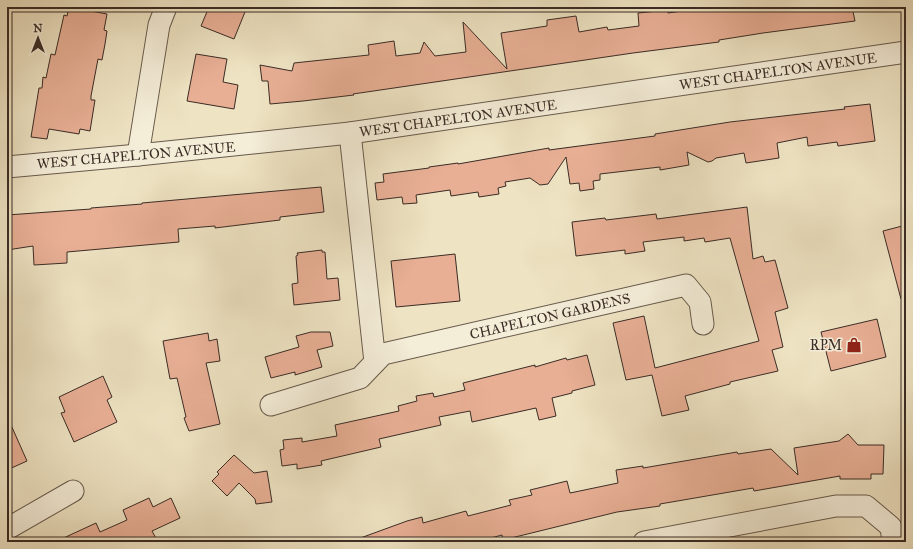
<svg xmlns="http://www.w3.org/2000/svg" width="913" height="549" viewBox="0 0 913 549" font-family="'IM FELL Great Primer',serif">
  <rect width="100%" height="100%" fill="#eee3c3"/>
  <filter id="stains"><feTurbulence type="fractalNoise" baseFrequency=".005" numOctaves="4"/><feColorMatrix values="0 0 0 0 .2 0 0 0 0 .09 0 0 0 0 .02 0 0 0 .5 -.17"/></filter>
  <radialGradient id="worn" r=".72"><stop offset=".6" stop-color="#630" stop-opacity="0"/><stop offset="1" stop-color="#630" stop-opacity=".3"/></radialGradient>
  <g fill="#e8af95" stroke="#3a2c25">
    <path d="M 69,7 L 107,14 L 104,30 L 107,31 L 105,44 L 102,60 L 98,59 L 91,96 L 91,100 L 95,100 L 90,131 L 80,129 L 79,134 L 49,129 L 47,139 L 31,137 L 39,88 L 42,88 L 43,77 L 46,78 L 51,54 L 55,55 L 64,15 L 67,16 Z"/>
    <path d="M 209,7 L 247,7 L 234,39 L 201,26 Z"/>
    <path d="M 709,7 L 852,7 L 855,21 L 763,33 L 719,40 L 719,42 L 633,53 L 353,94 L 354,95 L 303,101 L 270,104 L 268,81 L 262,81 L 260,65 L 292,71 L 294,63 L 369,55 L 368,45 L 394,41 L 396,56 L 420,53 L 424,42 L 435,56 L 466,52 L 463,22 L 507,69 L 501,33 L 547,26 L 547,20 L 576,16 L 579,32 L 607,27 L 608,30 L 639,26 L 638,13 L 668,10 L 668,13 Z"/>
    <path d="M 196,54 L 227,59 L 223,82 L 238,85 L 234,109 L 187,101 Z"/>
    <path d="M 870,104 L 875,141 L 838,146 L 837,142 L 808,146 L 807,137 L 777,143 L 779,158 L 746,163 L 744,153 L 716,158 L 712,161 L 708,162 L 687,152 L 689,165 L 660,170 L 660,167 L 600,174 L 600,180 L 593,181 L 594,189 L 580,191 L 579,183 L 570,184 L 566,157 L 548,184 L 540,185 L 530,178 L 505,182 L 506,186 L 498,188 L 499,194 L 479,197 L 478,192 L 451,196 L 450,190 L 416,195 L 417,203 L 403,204 L 402,197 L 377,200 L 375,183 L 384,182 L 383,174 L 429,168 L 429,167 L 458,163 L 458,164 L 549,148 L 549,150 L 655,136 L 655,134 L 730,122 L 845,109 L 844,107 Z"/>
    <path d="M 321,187 L 324,212 L 280,217 L 280,220 L 215,228 L 215,226 L 178,229 L 179,242 L 67,252 L 67,263 L 34,265 L 33,246 L 7,250 L 7,215 L 91,209 L 91,208 L 142,204 L 142,203 Z"/>
    <path d="M 747,207 L 753,259 L 763,256 L 765,262 L 775,260 L 788,308 L 775,312 L 783,347 L 772,350 L 778,371 L 730,382 L 730,384 L 685,396 L 689,410 L 662,416 L 652,375 L 626,380 L 613,323 L 644,316 L 655,368 L 759,341 L 730,238 L 705,242 L 704,238 L 684,241 L 684,237 L 643,242 L 645,251 L 625,254 L 625,250 L 576,256 L 572,222 L 605,218 L 606,220 L 656,214 L 657,219 Z"/>
    <path d="M 906,225 L 906,299 L 901,299 L 883,231 Z"/>
    <path d="M 322,250 L 322,252 L 325,252 L 327,279 L 338,278 L 340,300 L 294,305 L 292,284 L 298,283 L 296,256 L 298,255 L 297,253 Z"/>
    <path d="M 455,254 L 460,301 L 396,307 L 391,261 Z"/>
    <path d="M 877,319 L 886,357 L 831,371 L 821,332 Z"/>
    <path d="M 311,332 L 330,332 L 333,346 L 317,350 L 322,367 L 295,375 L 295,372 L 271,378 L 265,357 L 299,347 L 296,336 Z"/>
    <path d="M 208,333 L 209,341 L 217,339 L 220,361 L 206,363 L 220,424 L 189,431 L 184,418 L 186,417 L 177,378 L 170,379 L 163,341 Z"/>
    <path d="M 587,355 L 595,385 L 572,391 L 572,393 L 552,398 L 556,416 L 539,420 L 536,408 L 472,422 L 470,411 L 439,417 L 441,425 L 379,439 L 381,447 L 321,461 L 322,465 L 297,469 L 297,464 L 282,466 L 280,450 L 284,449 L 283,440 L 302,438 L 302,442 L 337,436 L 335,425 L 399,411 L 398,406 L 417,401 L 416,396 L 433,393 L 434,397 L 465,390 L 463,383 L 535,365 L 535,367 L 566,358 L 567,360 Z"/>
    <path d="M 103,376 L 112,397 L 107,400 L 117,422 L 74,442 L 61,413 L 65,412 L 59,397 Z"/>
    <path d="M 7,416 L 27,461 L 7,470 Z"/>
    <path d="M 848,434 L 858,445 L 884,445 L 883,474 L 871,474 L 871,479 L 840,479 L 840,476 L 754,491 L 753,488 L 660,504 L 660,506 L 617,512 L 503,540 L 502,535 L 476,542 L 355,542 L 355,540 L 407,521 L 422,517 L 423,523 L 466,511 L 468,516 L 511,505 L 509,500 L 532,495 L 530,490 L 567,481 L 570,493 L 618,483 L 616,470 L 643,466 L 643,468 L 737,452 L 738,454 L 771,449 L 798,475 L 794,448 L 839,441 Z"/>
    <path d="M 234,455 L 254,473 L 267,471 L 272,502 L 256,504 L 255,499 L 239,483 L 227,496 L 212,481 L 219,474 L 217,472 Z"/>
    <path d="M 149,498 L 153,507 L 171,498 L 180,518 L 152,531 L 158,542 L 55,542 L 96,523 L 100,532 L 127,520 L 123,510 Z"/>
  </g>
  <g fill="none" stroke-linecap="round" stroke-linejoin="round">
    <defs>
      <g id="street">
        <path d="M 350,133 L 375,362"/>
        <path d="M 138,155 L 159,25 L 166,7"/>
        <path d="M 7,167 L 138,155 L 350,133 L 906,52"/>
        <path d="M 271,405 L 360,378 L 383,354 L 686,285 L 700,302 L 703,324"/>
        <path d="M 7,529 L 73,491"/>
        <path d="M 644,542 L 836,506 L 866,506 L 891,527 L 893,542"/>
      </g>
    </defs>
    <use href="#street" stroke="#675a4c" stroke-width="23"/>
    <use href="#street" stroke="#f4edd8" stroke-width="21"/>
  </g>
  <defs>
    <symbol id="shop-bare" viewBox="-9 -9 18 18"><path d="M-5-2.5h2.3a2.7 3.5 0 0 1 5.4 0H5L5.5 6h-11ZM-1.5-2.5h3a1.5 2.3 0 0 0-3 0Z" fill="#8f2418" stroke="#f4edd8" stroke-width="2.5" paint-order="stroke"/></symbol>
  </defs>
  <g fill-rule="evenodd">
    <use href="#shop-bare" x="843" y="334" width="22" height="22"/>
  </g>
  <g text-anchor="middle" stroke-width="3" stroke-linejoin="round" paint-order="stroke">
    <g font-size="14" fill="#3a2c25" stroke="#f4edd8">
      <text transform="translate(778 71) rotate(-8)" y="5">WEST CHAPELTON AVENUE</text>
      <text transform="translate(458 118) rotate(-8)" y="5">WEST CHAPELTON AVENUE</text>
      <text transform="translate(136 155) rotate(-5)" y="5">WEST CHAPELTON AVENUE</text>
      <text transform="translate(550 316) rotate(-13)" y="5">CHAPELTON GARDENS</text>
    </g>
    <g font-size="14" fill="#3a2c25" stroke="#f4edd8" text-anchor="end">
      <text x="842" y="350">RPM</text>
    </g>
  </g>
  <rect width="913" height="549" fill="none" stroke="#eee3c3" stroke-width="24"/>
  <rect x="8" y="8" width="897" height="533" fill="none" stroke="#3a2c25" stroke-width="2"/>
  <rect x="12" y="12" width="889" height="525" fill="none" stroke="#3a2c25"/>
  <g transform="translate(38 38)" stroke="#f4edd8" stroke-width="3" paint-order="stroke">
  <path d="M0-3L7 15L0 10L-7 15Z" fill="#3a2c25"/>
  <text y="-6" font-size="11" font-weight="bold" text-anchor="middle" fill="#3a2c25">N</text>
  </g>
  <rect width="100%" height="100%" filter="url(#stains)"/>
  <rect width="100%" height="100%" fill="url(#worn)"/>
</svg>
